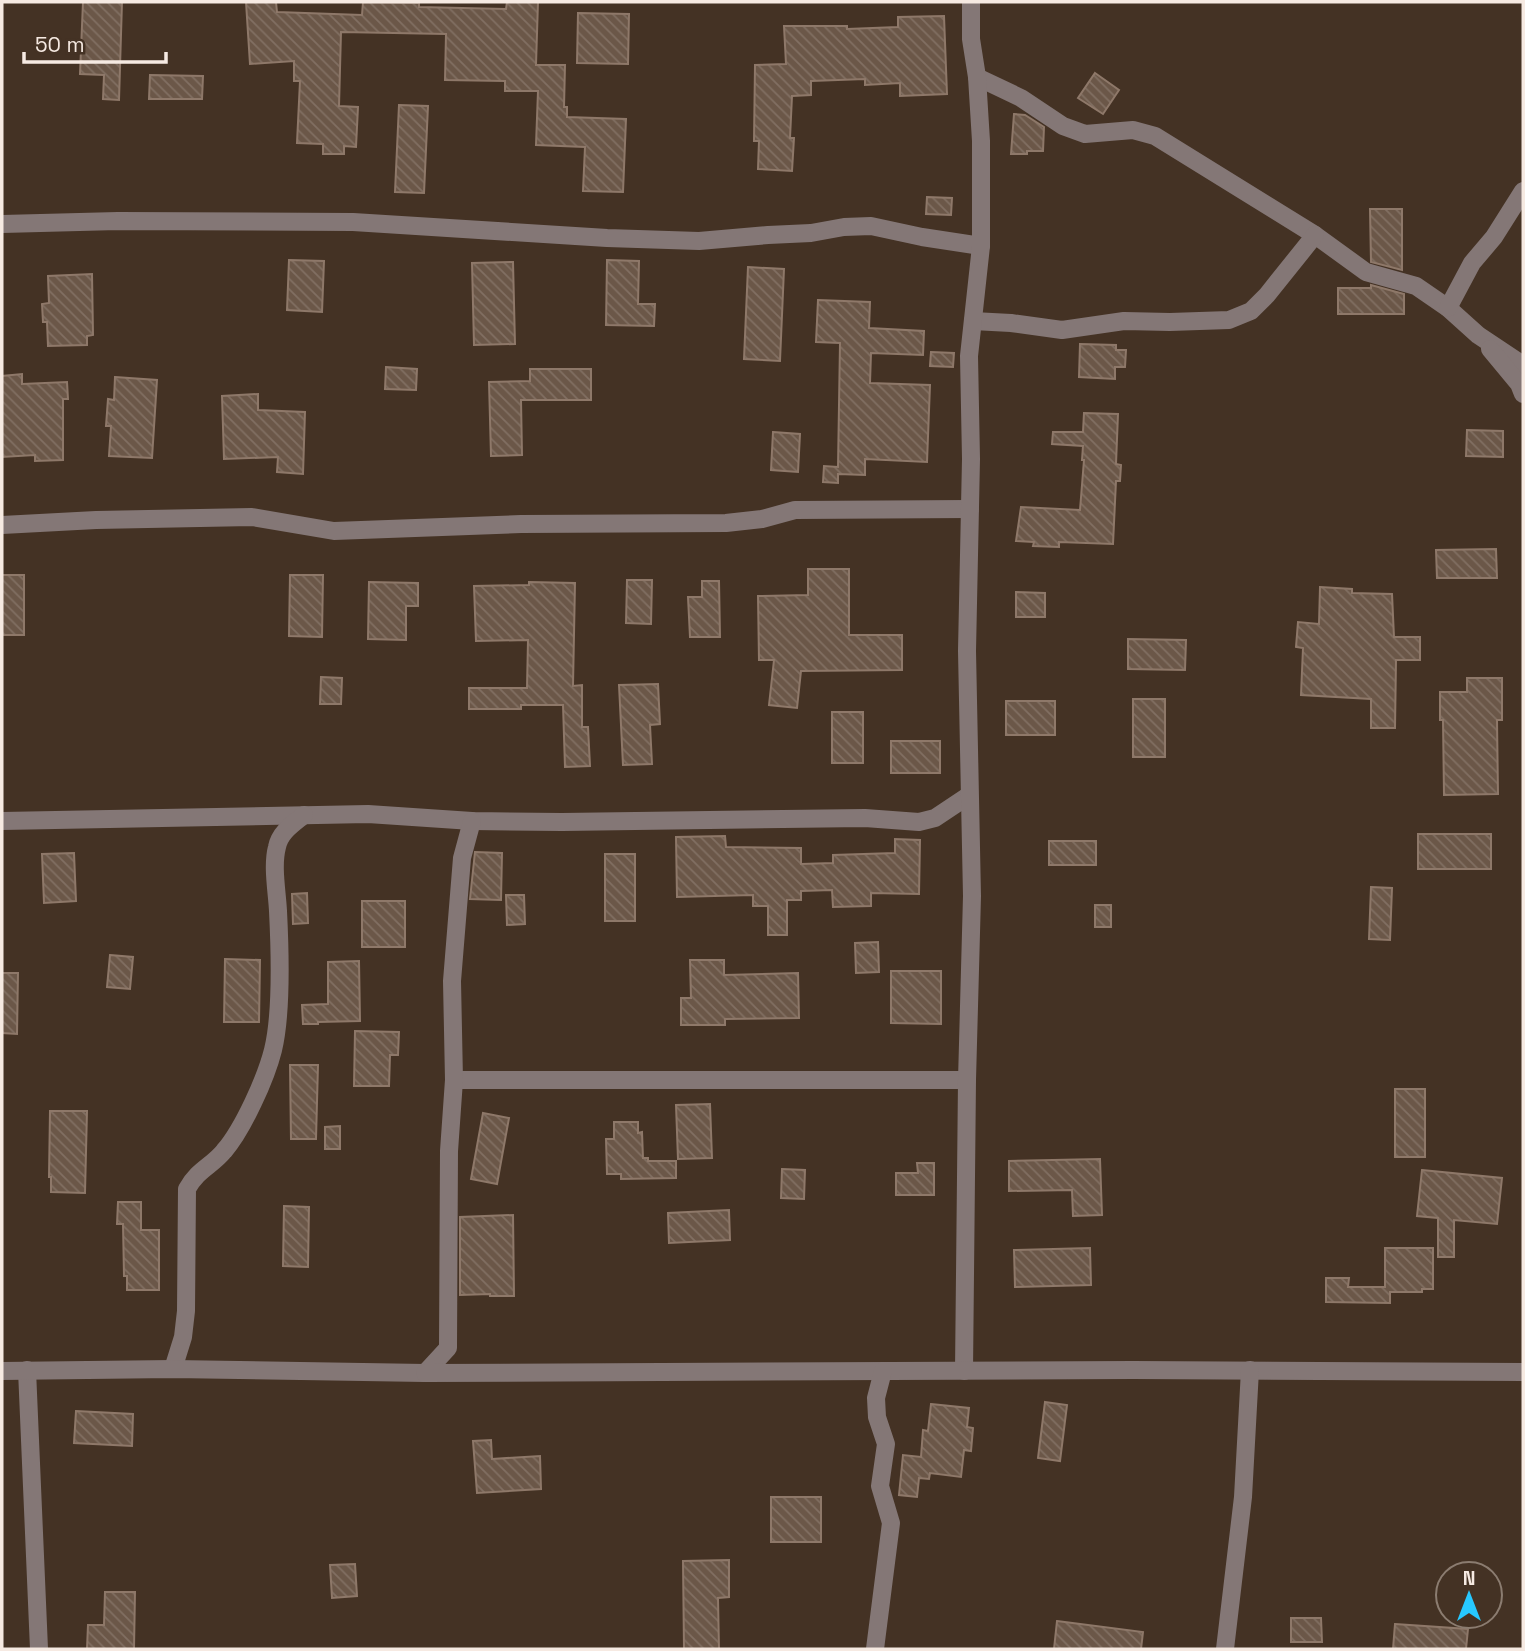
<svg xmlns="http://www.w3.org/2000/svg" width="1525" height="1651" viewBox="0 0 1525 1651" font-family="'Space Grotesk',sans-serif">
  <defs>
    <pattern id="building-back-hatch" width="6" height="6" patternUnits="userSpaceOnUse" patternTransform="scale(1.75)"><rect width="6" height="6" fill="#6b5748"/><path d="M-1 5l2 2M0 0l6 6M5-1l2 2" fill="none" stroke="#816f62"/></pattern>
  </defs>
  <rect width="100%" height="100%" fill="#443224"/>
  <g fill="url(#building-back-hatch)" stroke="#8e7869" stroke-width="2">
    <path d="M 83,2 L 122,2 L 119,100 L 103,99 L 104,75 L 80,74 Z"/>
    <path d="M 246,2 L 276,2 L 277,12 L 362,15 L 363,2 L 419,3 L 419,7 L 506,9 L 507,2 L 538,2 L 536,65 L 565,65 L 564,107 L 567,107 L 567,117 L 626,119 L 623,192 L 583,191 L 585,147 L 536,145 L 538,91 L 505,91 L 505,81 L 445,80 L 446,34 L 341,32 L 339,106 L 358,107 L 356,147 L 344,146 L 344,154 L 323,154 L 323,144 L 297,143 L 300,81 L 294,81 L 294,61 L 250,64 Z"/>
    <path d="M 578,13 L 629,14 L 628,64 L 577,63 Z"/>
    <path d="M 944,16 L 947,94 L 900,96 L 900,83 L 865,85 L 865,79 L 811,81 L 811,95 L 792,96 L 790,138 L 794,138 L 792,171 L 758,169 L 759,141 L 754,141 L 755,65 L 786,64 L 784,26 L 847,26 L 847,29 L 898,27 L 898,17 Z"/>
    <path d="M 1095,73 L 1119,90 L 1103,114 L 1078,98 Z"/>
    <path d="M 150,75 L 203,76 L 202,99 L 149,99 Z"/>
    <path d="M 399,105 L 428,106 L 424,193 L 395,192 Z"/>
    <path d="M 1014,114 L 1025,115 L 1044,127 L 1043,151 L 1027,151 L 1027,154 L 1011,154 Z"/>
    <path d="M 927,197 L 952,198 L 951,215 L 926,214 Z"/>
    <path d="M 1370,209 L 1402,209 L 1402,270 L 1371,262 Z"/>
    <path d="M 289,260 L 324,261 L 322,312 L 287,310 Z"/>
    <path d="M 607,260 L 639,261 L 638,304 L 655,304 L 654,326 L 606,325 Z"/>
    <path d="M 513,262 L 515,344 L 474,345 L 472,263 Z"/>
    <path d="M 748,267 L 784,269 L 780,361 L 744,359 Z"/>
    <path d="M 92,274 L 93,335 L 87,336 L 87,345 L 48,346 L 47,322 L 43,322 L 42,304 L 49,303 L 48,276 Z"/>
    <path d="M 1371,285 L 1404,294 L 1404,314 L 1338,314 L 1338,288 L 1371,288 Z"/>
    <path d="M 818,300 L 870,302 L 869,328 L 924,331 L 923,355 L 871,353 L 870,383 L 930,385 L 927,462 L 865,459 L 865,475 L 838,474 L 838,483 L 823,482 L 824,466 L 838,467 L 840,343 L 816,342 Z"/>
    <path d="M 1080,344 L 1116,345 L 1116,350 L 1126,350 L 1125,367 L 1115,367 L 1115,379 L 1079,377 Z"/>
    <path d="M 931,352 L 954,353 L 953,367 L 930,366 Z"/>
    <path d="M 386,367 L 417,369 L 416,390 L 385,389 Z"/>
    <path d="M 530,369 L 591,369 L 591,400 L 521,400 L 522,455 L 491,456 L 489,382 L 530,381 Z"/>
    <path d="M 22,374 L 22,384 L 67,382 L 68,399 L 63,399 L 63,460 L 35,461 L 35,455 L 2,457 L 2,376 Z"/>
    <path d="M 115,377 L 157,380 L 152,458 L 109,456 L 111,426 L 106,426 L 108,399 L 114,400 Z"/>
    <path d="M 258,394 L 258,410 L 305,412 L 303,474 L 277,472 L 278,457 L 224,459 L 222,396 Z"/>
    <path d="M 1084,413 L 1118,414 L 1116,464 L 1121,465 L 1120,481 L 1116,481 L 1113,544 L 1059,542 L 1059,547 L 1033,546 L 1034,542 L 1016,541 L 1021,507 L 1080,510 L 1084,460 L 1082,460 L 1083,446 L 1052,444 L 1053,432 L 1083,432 Z"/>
    <path d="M 1467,430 L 1503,431 L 1503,457 L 1466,456 Z"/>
    <path d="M 773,432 L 800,434 L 798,472 L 771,470 Z"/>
    <path d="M 1496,549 L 1497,578 L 1437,578 L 1436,550 Z"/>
    <path d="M 808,569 L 849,569 L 849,635 L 902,635 L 902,670 L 801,671 L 797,708 L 769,705 L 774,660 L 759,660 L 758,596 L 808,595 Z"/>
    <rect x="2" y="575" width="22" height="60"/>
    <path d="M 290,575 L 323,575 L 322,637 L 289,636 Z"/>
    <path d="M 627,580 L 652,580 L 651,624 L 626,623 Z"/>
    <path d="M 702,581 L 719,581 L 720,637 L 690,637 L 688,597 L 702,597 Z"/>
    <path d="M 369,582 L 418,583 L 418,606 L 406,606 L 406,640 L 368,639 Z"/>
    <path d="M 529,582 L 575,583 L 573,686 L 582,685 L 582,727 L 588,727 L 590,766 L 565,767 L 563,705 L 521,705 L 521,709 L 469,709 L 469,688 L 527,688 L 528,640 L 476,641 L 474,586 L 529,585 Z"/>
    <path d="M 1320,587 L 1352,589 L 1352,593 L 1392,594 L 1394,637 L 1420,637 L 1420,660 L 1396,660 L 1395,728 L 1371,728 L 1371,699 L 1301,695 L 1303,648 L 1296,647 L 1298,622 L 1319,624 Z"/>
    <path d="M 1016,592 L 1045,593 L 1045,617 L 1016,617 Z"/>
    <path d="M 1128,639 L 1186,640 L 1185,670 L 1128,669 Z"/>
    <path d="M 321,677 L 342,678 L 341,704 L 320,704 Z"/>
    <path d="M 1467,678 L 1502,678 L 1502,720 L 1497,720 L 1498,794 L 1444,795 L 1443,720 L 1440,720 L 1440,692 L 1467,692 Z"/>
    <path d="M 658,684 L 660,724 L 650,725 L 652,764 L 623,765 L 619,685 Z"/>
    <rect x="1133" y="699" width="32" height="58"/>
    <rect x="1006" y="701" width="49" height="34"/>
    <rect x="832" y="712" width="31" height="51"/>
    <rect x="891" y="741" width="49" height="32"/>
    <rect x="1418" y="834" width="73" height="35"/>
    <path d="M 725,836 L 726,847 L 801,848 L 801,864 L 833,863 L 833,855 L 895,853 L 895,839 L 920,840 L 919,894 L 871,893 L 871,906 L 833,907 L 832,890 L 801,891 L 801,900 L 787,900 L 787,935 L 768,935 L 768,906 L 753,906 L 753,895 L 677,897 L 676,837 Z"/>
    <rect x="1049" y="841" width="47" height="24"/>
    <path d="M 475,852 L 502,853 L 501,900 L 470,899 Z"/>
    <path d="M 74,853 L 76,901 L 44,903 L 42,854 Z"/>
    <rect x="605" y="854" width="30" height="67"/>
    <path d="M 1371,887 L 1392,888 L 1390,940 L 1369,939 Z"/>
    <path d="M 307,893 L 308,923 L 293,924 L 292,894 Z"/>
    <path d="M 506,895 L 524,895 L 525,924 L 507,925 Z"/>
    <rect x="362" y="901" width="43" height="46"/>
    <rect x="1095" y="905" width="16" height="22"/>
    <path d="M 878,942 L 879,972 L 856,973 L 855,943 Z"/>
    <path d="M 110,955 L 133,957 L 130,989 L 107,987 Z"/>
    <path d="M 225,959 L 260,960 L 259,1022 L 224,1022 Z"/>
    <path d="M 690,960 L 724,960 L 724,975 L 798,973 L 799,1018 L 725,1019 L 725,1025 L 681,1025 L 681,998 L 691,998 Z"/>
    <path d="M 359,961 L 360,1021 L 318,1022 L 318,1024 L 303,1024 L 302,1005 L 328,1004 L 328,962 Z"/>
    <path d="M 891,971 L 941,971 L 941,1024 L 891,1023 Z"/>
    <path d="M 2,973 L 18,973 L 17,1034 L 2,1033 Z"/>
    <path d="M 355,1031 L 399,1032 L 398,1055 L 390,1055 L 389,1086 L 354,1086 Z"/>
    <path d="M 290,1065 L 318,1065 L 316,1139 L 291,1139 Z"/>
    <rect x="1395" y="1089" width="30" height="68"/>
    <path d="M 710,1104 L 712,1158 L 678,1159 L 676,1105 Z"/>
    <path d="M 50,1111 L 87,1111 L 85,1193 L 51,1192 L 51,1177 L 49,1177 Z"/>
    <path d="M 483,1113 L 509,1118 L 497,1184 L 471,1179 Z"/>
    <path d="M 614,1122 L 638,1122 L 638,1133 L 642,1132 L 643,1158 L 648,1158 L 648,1161 L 676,1161 L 676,1178 L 621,1179 L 621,1174 L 607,1174 L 606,1139 L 614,1139 Z"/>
    <path d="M 340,1126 L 340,1149 L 325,1149 L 325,1127 Z"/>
    <path d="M 1100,1159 L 1102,1215 L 1073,1216 L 1072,1190 L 1009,1191 L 1009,1161 Z"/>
    <path d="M 917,1163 L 934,1163 L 934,1195 L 896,1195 L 896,1173 L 918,1173 Z"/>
    <path d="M 782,1169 L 805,1170 L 804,1199 L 781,1198 Z"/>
    <path d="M 1422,1170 L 1502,1178 L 1497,1224 L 1454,1220 L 1454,1257 L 1438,1257 L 1438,1218 L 1417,1216 Z"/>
    <path d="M 118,1202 L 141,1202 L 141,1230 L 159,1230 L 159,1290 L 127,1290 L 127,1276 L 124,1276 L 123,1224 L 117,1224 Z"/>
    <path d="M 284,1206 L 309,1207 L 308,1267 L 283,1266 Z"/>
    <path d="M 729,1210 L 730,1240 L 669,1243 L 668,1213 Z"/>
    <path d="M 513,1215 L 514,1296 L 490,1296 L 490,1294 L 460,1295 L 460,1217 Z"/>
    <path d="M 1090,1248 L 1091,1285 L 1015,1287 L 1014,1250 Z"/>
    <path d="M 1385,1248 L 1433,1248 L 1433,1289 L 1422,1289 L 1422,1292 L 1390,1292 L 1390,1303 L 1326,1302 L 1326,1278 L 1349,1278 L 1348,1287 L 1385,1287 Z"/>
    <path d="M 1045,1402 L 1067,1405 L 1060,1461 L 1038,1458 Z"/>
    <path d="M 931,1404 L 969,1408 L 967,1427 L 973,1428 L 971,1451 L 964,1450 L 961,1477 L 930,1473 L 929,1479 L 919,1478 L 917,1497 L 899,1495 L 903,1455 L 921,1457 L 923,1430 L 928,1431 Z"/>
    <path d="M 76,1411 L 133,1414 L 132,1446 L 74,1443 Z"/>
    <path d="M 491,1440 L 492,1459 L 540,1456 L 541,1489 L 477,1493 L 473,1441 Z"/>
    <rect x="771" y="1497" width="50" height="45"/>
    <path d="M 729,1560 L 729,1597 L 718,1598 L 719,1649 L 684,1649 L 683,1561 Z"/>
    <path d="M 355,1564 L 357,1596 L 332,1598 L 330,1565 Z"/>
    <path d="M 105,1592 L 135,1592 L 134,1649 L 87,1649 L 88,1625 L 104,1625 Z"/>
    <path d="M 1291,1618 L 1321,1618 L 1322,1642 L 1291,1642 Z"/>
    <path d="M 1057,1621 L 1143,1632 L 1141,1649 L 1054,1649 Z"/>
    <path d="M 1395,1624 L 1468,1629 L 1466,1649 L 1393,1649 Z"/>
  </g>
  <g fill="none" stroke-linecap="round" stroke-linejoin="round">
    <g stroke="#847776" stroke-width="18">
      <path d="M 977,77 L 1021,98 L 1063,126 L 1085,134 L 1133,130 L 1155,136 L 1315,235 L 1366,272 L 1416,286 L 1448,308 L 1478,335 L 1523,365"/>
      <path d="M 2,224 L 118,221 L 353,222 L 607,238 L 699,241 L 768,235 L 811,233 L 844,227 L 871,226 L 922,237 L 981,246"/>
      <path d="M 1448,308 L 1472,263 L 1494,237 L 1523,191"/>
      <path d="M 973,321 L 1011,323 L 1062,330 L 1124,321 L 1170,322 L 1229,320 L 1251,311 L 1267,295 L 1315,235"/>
      <path d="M 1490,349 L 1519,384 L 1523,394"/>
      <path d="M 2,525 L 96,520 L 252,517 L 334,531 L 521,524 L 726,523 L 762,519 L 795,510 L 970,509"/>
      <path d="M 2,821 L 368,814 L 472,821 L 562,822 L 865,818 L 919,822 L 935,818 L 968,796"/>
      <path d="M 454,1080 L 967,1080"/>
      <path d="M 173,1369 L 183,1337 L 186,1311 L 187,1189 C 198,1169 212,1166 224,1151 C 243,1129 266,1078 273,1050 C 282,1013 280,950 278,911 C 277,891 272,866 277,847 C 280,832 293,824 304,815"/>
      <path d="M 27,1370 L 39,1649"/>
      <path d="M 2,1371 L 173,1369 L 425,1373 L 448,1348 L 449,1151 L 454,1080 L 452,981 L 462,858 L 472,821"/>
      <path d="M 964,1371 L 967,1080 L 972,896 L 967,651 L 971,459 L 969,356 L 981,246 L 981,141 L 977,77 L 971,39 L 971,2"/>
      <path d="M 425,1373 L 1133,1370 L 1523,1372"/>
      <path d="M 875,1649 L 891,1523 L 880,1486 L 886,1444 L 877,1417 L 876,1398 L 883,1371"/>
      <path d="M 1225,1649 L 1243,1497 L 1250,1370"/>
    </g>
  </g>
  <rect width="1525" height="1651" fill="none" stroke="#f6eae2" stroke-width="7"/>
  <g transform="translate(1469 1595)"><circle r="33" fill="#443224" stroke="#8b7c70" stroke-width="2"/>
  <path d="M0-5L12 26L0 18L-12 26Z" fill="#27c8ff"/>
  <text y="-10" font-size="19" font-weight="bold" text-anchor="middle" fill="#f6eae2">N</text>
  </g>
  <path d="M24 52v10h142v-10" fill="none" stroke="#f6eae2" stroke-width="3.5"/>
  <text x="35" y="52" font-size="21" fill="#f6eae2" stroke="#443224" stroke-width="5" paint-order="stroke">50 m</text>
</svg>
